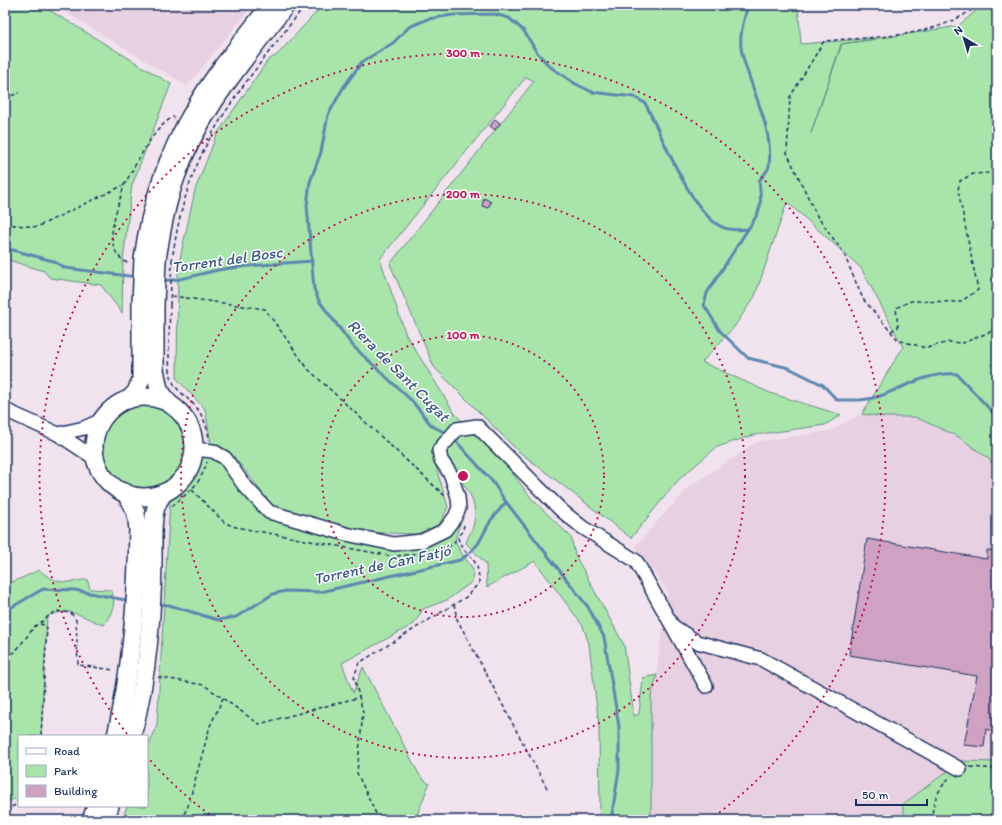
<svg xmlns="http://www.w3.org/2000/svg" width="1002" height="825" viewBox="0 0 1002 825" font-family="Itim,sans-serif">
  <rect width="100%" height="100%" fill="#f1e3ed"/>
  <filter id="ink" filterUnits="userSpaceOnUse"><feTurbulence type="fractalNoise" baseFrequency=".025" numOctaves="2"/><feDisplacementMap in="SourceGraphic" scale="8" xChannelSelector="R" yChannelSelector="G"/><feConvolveMatrix kernelMatrix="1 2 1 2 8 2 1 2 1" color-interpolation-filters="sRGB"/></filter>
  <g filter="url(#ink)">
    <g fill="#e7d0e1">
      <path d="M 54,5 L 253,5 L 187,86 Z"/>
      <path d="M 862,414 L 886,417 L 915,417 L 959,437 L 989,459 L 997,470 L 997,762 L 960,761 L 902,805 L 906,820 L 651,820 L 651,697 L 657,675 L 658,658 L 668,592 L 635,546 L 689,487 L 756,442 L 829,431 Z"/>
    </g>
    <g fill="#a9e5ab" stroke="#628a84" fill-rule="evenodd">
      <path d="M 5,5 L 41,5 L 171,84 L 132,185 L 123,261 L 122,313 L 101,285 L 50,278 L 44,271 L 5,259 Z"/>
      <path d="M 323,5 L 798,5 L 801,44 L 889,37 L 958,26 L 983,5 L 997,5 L 997,470 L 989,459 L 959,437 L 915,417 L 886,417 L 862,414 L 903,347 L 861,268 L 787,202 L 755,296 L 734,327 L 702,362 L 770,393 L 841,415 L 825,425 L 754,435 L 717,447 L 679,479 L 631,538 L 517,450 L 434,367 L 390,264 L 534,81 L 526,77 L 380,259 L 406,335 L 455,414 L 509,469 L 532,499 L 571,537 L 575,555 L 624,645 L 634,716 L 639,714 L 643,678 L 657,675 L 651,697 L 651,820 L 598,820 L 600,808 L 599,725 L 589,644 L 583,626 L 535,561 L 487,587 L 486,564 L 466,543 C 468,536 473,529 474,523 C 480,492 452,471 432,454 L 448,507 L 439,525 L 417,534 L 359,532 L 430,543 L 447,535 L 461,520 L 455,540 L 460,551 L 473,569 L 472,582 L 447,600 L 423,609 L 414,624 L 342,663 L 353,693 L 363,667 L 420,776 L 429,784 L 415,820 L 122,820 L 127,806 L 147,806 L 147,751 L 157,725 L 170,501 L 192,481 L 202,457 L 218,459 L 234,482 L 270,520 L 349,531 L 270,506 L 258,487 L 231,453 L 211,443 L 205,409 L 177,379 L 178,268 L 195,190 L 217,134 L 268,60 L 277,55 ZM 876,39 L 842,44 L 811,133 L 841,44 Z"/>
      <circle cx="144" cy="447" r="42"/>
      <path d="M 39,570 C 56,584 66,584 87,579 L 90,589 L 111,590 C 117,604 112,612 104,625 C 80,617 74,606 47,616 L 41,736 L 19,736 L 19,798 L 5,802 L 5,584 L 15,581 Z"/>
      <path d="M 961,761 L 997,762 L 997,820 L 906,820 L 902,805 Z"/>
    </g>
    <g fill="none" stroke-linecap="round" stroke-linejoin="round">
      <g stroke="#5d86b0" stroke-width="3">
        <path d="M 748,229 L 707,293 L 704,305 L 720,331 L 748,358 L 789,368 L 823,385 L 837,400 C 852,400 866,401 880,396 C 904,387 931,371 957,374 L 997,417"/>
        <path d="M 5,251 L 13,250 L 53,261 L 65,268 L 137,277"/>
        <path d="M 161,280 C 182,282 202,272 224,269 C 253,265 283,263 312,261"/>
        <path d="M 448,434 L 432,426 L 412,401 L 353,346 L 319,301 L 314,289 L 307,205 L 310,182 L 321,152 L 328,115 L 343,88 L 362,62 L 393,43 L 409,27 L 428,19 L 453,15 L 494,14 L 509,18 L 524,31 L 536,51 L 549,66 L 574,83 L 592,92 L 634,97 L 645,103 C 662,135 690,210 720,226 C 727,230 740,230 748,229 C 762,210 762,204 759,181 C 762,177 768,171 769,166 C 774,128 750,88 742,53 C 738,38 744,20 748,5"/>
        <path d="M 454,439 L 492,481 L 506,502 L 588,607 L 604,637 L 619,727 L 619,770 L 611,820"/>
        <path d="M 470,552 L 478,544 L 491,520 L 506,502"/>
        <path d="M 157,604 L 169,605 L 218,620 L 236,617 L 273,594 L 286,591 L 320,592 L 460,560 L 467,555"/>
        <path d="M 5,611 L 43,589 L 75,590 L 130,601"/>
      </g>
    </g>
    <g fill="#cfa2c4" stroke="#1b2f5e">
      <path d="M 495,119 L 500,123 L 495,130 L 490,126 Z"/>
      <path d="M 484,198 L 491,202 L 488,208 L 482,206 Z"/>
      <path d="M 867,539 L 987,559 L 987,550 L 997,551 L 997,733 L 986,729 L 984,747 L 964,745 L 977,676 L 849,655 Z"/>
    </g>
    <g fill="none" stroke-linecap="round" stroke-linejoin="round">
      <defs>
        <g id="minor">
          <path d="M 5,410 L 58,434 L 96,459"/>
          <path d="M 58,434 L 84,428 L 102,420"/>
          <path d="M 194,449 L 213,451 L 225,458 L 244,485 L 269,512 L 346,534 L 394,544 L 422,541 L 445,530 L 455,517 L 459,508 L 458,497 L 451,475 L 441,460 L 439,450 L 457,429 L 477,426 L 562,511 L 582,527 L 636,561 L 706,686"/>
          <path d="M 674,627 L 697,642 L 761,659 L 960,769"/>
        </g>
        <g id="major">
          <path d="M 143,259 C 150,205 167,155 195,108 C 216,71 245,39 270,5"/>
          <path d="M 157,260 C 161,232 166,204 176,177 C 198,112 245,59 286,5"/>
          <path d="M 155,304 L 155,370 L 159,389 L 168,402"/>
          <circle cx="144" cy="447" r="50"/>
          <path d="M 128,400 L 136,392 L 141,379 L 141,304"/>
          <path d="M 125,492 L 136,513 L 138,529"/>
          <path d="M 153,530 C 154,515 154,504 165,492"/>
          <path d="M 91,820 L 96,806"/>
          <path d="M 105,820 L 110,806"/>
        </g>
      </defs>
      <use href="#minor" stroke="#1b2f5e" stroke-width="16"/>
      <use href="#major" stroke="#1b2f5e" stroke-width="20"/>
      <g stroke="#1b2f5e" stroke-width="1.5" stroke-dasharray="4 3" stroke-linecap="butt">
        <path d="M 978,5 C 937,39 875,36 824,41 L 790,97 L 787,153 L 817,216 L 843,252 L 863,299 L 898,340 L 926,348 L 949,342 L 963,343 L 997,329"/>
        <path d="M 5,98 L 19,93"/>
        <path d="M 124,185 C 136,165 152,129 173,117 L 175,118"/>
        <path d="M 5,224 L 37,227 L 124,185 C 118,210 98,248 129,264"/>
        <path d="M 172,261 C 176,232 182,203 193,175 C 217,111 265,59 305,5"/>
        <path d="M 172,296 L 265,309 L 308,369 L 445,496"/>
        <path d="M 170,305 C 170,323 166,367 173,382 C 176,389 183,394 189,400 C 200,409 208,425 209,440"/>
        <path d="M 891,331 L 898,327 L 896,308 L 911,301 L 960,302 L 978,290 L 958,190 L 960,181 L 973,174 L 988,173 L 997,167"/>
        <path d="M 192,490 L 225,523 L 236,527 L 391,556"/>
        <path d="M 172,506 C 190,491 200,485 207,462"/>
        <path d="M 427,552 L 450,546 L 457,539"/>
        <path d="M 397,556 L 421,553"/>
        <path d="M 454,604 L 457,619 L 548,790"/>
        <path d="M 40,623 L 56,611 L 71,613 L 76,620 L 78,665 L 114,670"/>
        <path d="M 5,656 L 15,652 L 35,626 L 39,624 L 45,625 L 47,628 L 41,736"/>
        <path d="M 158,677 L 204,685 L 259,724 L 360,697"/>
        <path d="M 970,767 L 997,769"/>
        <path d="M 5,809 L 14,806 L 19,800"/>
        <path d="M 181,820 L 188,806 L 210,726 L 223,698"/>
        <path d="M 379,820 L 357,773 L 363,712 L 354,677 L 359,663 L 466,597 L 479,583 C 479,553 465,559 458,538 L 463,531 L 464,524"/>
        <path d="M 932,820 C 932,802 938,789 951,776"/>
        <path d="M 985,820 L 997,808"/>
      </g>
      <use href="#minor" stroke="#fff" stroke-width="13"/>
      <use href="#major" stroke="#fff" stroke-width="17"/>
      <defs>
        <g id="major-bridge">
          <path d="M 141,304 L 143,259"/>
          <path d="M 155,304 L 157,260"/>
          <path d="M 116,736 C 132,667 137,600 138,529"/>
          <path d="M 132,736 C 150,669 154,599 153,530"/>
        </g>
      </defs>
      <use href="#major-bridge" stroke="#1b2f5e" stroke-width="20" stroke-linecap="butt"/>
      <path stroke="#1b2f5e" stroke-width="1.5" stroke-dasharray="4 3" stroke-linecap="butt" d="M 170,305 L 172,261"/>
      <use href="#major-bridge" stroke="#fff" stroke-width="17"/>
    </g>
  </g>
  <g fill="none" stroke="#c2185b" stroke-width="2" stroke-dasharray="2 4">
    <circle cx="463" cy="476" r="141"/>
    <circle cx="463" cy="476" r="282"/>
    <path d="M214 818A423 423 0 0 1 149 759M127 734A423 423 0 1 1 712 818"/>
  </g>
  <g text-anchor="middle" stroke-width="3" stroke-linejoin="round" paint-order="stroke">
    <g font-size="16" font-style="italic" fill="#3c5a87" stroke="#fff">
      <text transform="translate(227 259) rotate(-8)" y="6">Torrent del Bosc</text>
      <text transform="translate(399 370) rotate(45)" y="6">Riera de Sant Cugat</text>
      <text transform="translate(382 564) rotate(-12)" y="6">Torrent de Can Fatjó</text>
    </g>
  </g>
  <circle cx="463" cy="476" r="6" fill="#c2185b" stroke="#fff" stroke-width="2"/>
  <g font-size="12" text-anchor="middle" font-weight="bold" fill="#c2185b" stroke="#fff" stroke-width="3" stroke-linejoin="round" paint-order="stroke">
    <text x="463" y="57">300 m</text>
    <text x="463" y="198">200 m</text>
    <text x="463" y="339">100 m</text>
  </g>
  <rect width="1002" height="825" fill="none" stroke="#fff" stroke-width="20"/>
  <rect x="10" y="10" width="982" height="805" fill="none" stroke="#1b2f5e" stroke-width="1.5" filter="url(#ink)"/>
  <rect x="18" y="735" width="130" height="72" fill="#ffffff" stroke="#a4acbf"/>
  <rect x="26" y="748" width="20" height="6" fill="#ffffff" stroke="#a4acbf"/>
  <text x="54" y="755" font-size="12" fill="#1b2f5e">Road</text>
  <rect x="26" y="765" width="20" height="12" fill="#a9e5ab" stroke="#a4acbf"/>
  <text x="54" y="775" font-size="12" fill="#1b2f5e">Park</text>
  <rect x="26" y="785" width="20" height="12" fill="#cfa2c4" stroke="#a4acbf"/>
  <text x="54" y="795" font-size="12" fill="#1b2f5e">Building</text>
  <g transform="translate(964 38) rotate(322)" stroke="#ffffff" stroke-width="3" paint-order="stroke">
  <path d="M0-3L7 15L0 10L-7 15Z" fill="#1b2f5e"/>
  <text y="-6" font-size="11" font-weight="bold" text-anchor="middle" fill="#1b2f5e">N</text>
  </g>
  <path d="M856 799v6h71v-6" fill="none" stroke="#1b2f5e" stroke-width="2"/>
  <text x="862" y="799" font-size="12" fill="#1b2f5e" stroke="#ffffff" stroke-width="3" paint-order="stroke">50 m</text>
</svg>
